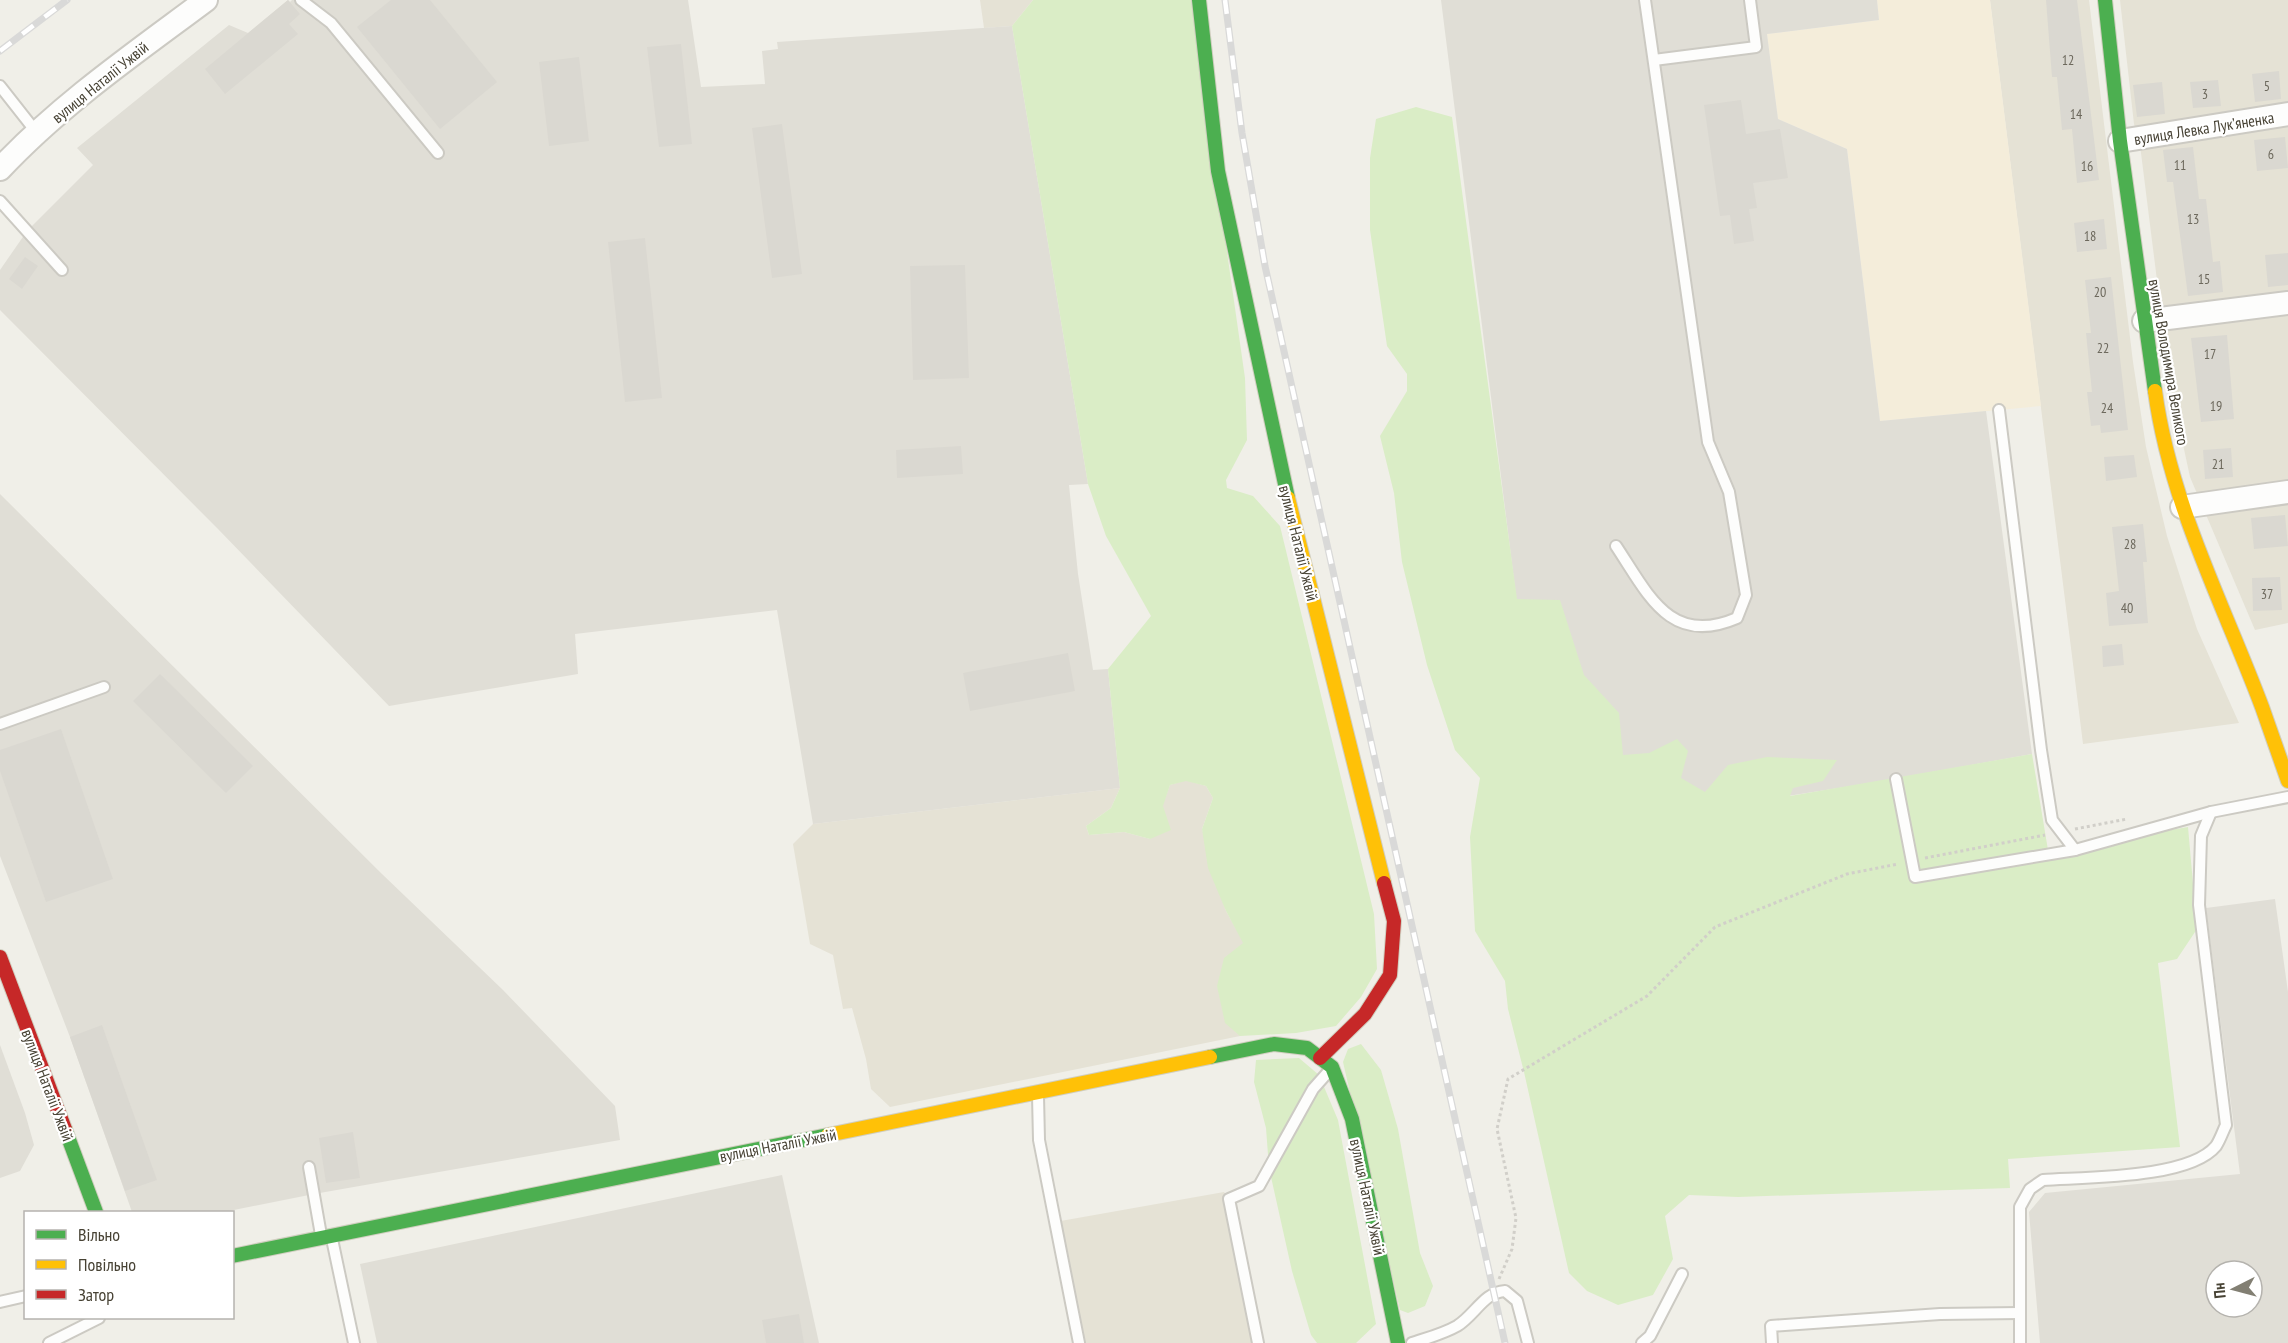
<svg xmlns="http://www.w3.org/2000/svg" width="2288" height="1343" viewBox="0 0 2288 1343" font-family="'PT Sans Narrow',sans-serif">
  <rect width="100%" height="100%" fill="#f0efe8"/>
  <g fill="#e5e2d5">
    <path d="M 980,0 L 1033,0 L 1012,26 L 984,28 Z"/>
    <path d="M 1990,0 L 2089,0 L 2133,362 L 2146,447 L 2167,536 L 2197,629 L 2239,723 L 2083,744 Z"/>
    <path d="M 2120,0 L 2288,0 L 2288,623 L 2255,630 L 2190,477 L 2170,384 L 2140,145 L 2134,124 Z"/>
    <path d="M 1186,780 L 1206,786 L 1213,798 L 1202,829 L 1226,911 L 1244,943 L 1240,1036 L 890,1107 L 871,1089 L 866,1059 L 852,1008 L 843,1009 L 833,955 L 810,944 L 793,844 L 813,824 L 1120,788 L 1111,808 L 1086,826 L 1089,835 L 1124,832 L 1150,839 L 1170,785 Z"/>
    <path d="M 1224,1192 L 1229,1199 L 1258,1343 L 1079,1343 L 1055,1222 Z"/>
  </g>
  <path fill="#f4edda" d="M 1877,0 L 1990,0 L 2041,406 L 1880,421 L 1847,149 L 1778,119 L 1767,34 L 1879,20 Z"/>
  <g fill="#e0ded6" fill-rule="evenodd">
    <path d="M 288,0 L 290,2 L 292,0 L 688,0 L 701,87 L 765,84 L 762,51 L 778,49 L 777,42 L 1012,26 L 1088,484 L 1069,485 L 1078,574 L 1093,670 L 1108,669 L 1120,788 L 813,824 L 777,610 L 575,634 L 578,674 L 389,706 L 218,529 L 0,310 L 0,270 L 27,231 L 93,165 L 77,148 L 229,25 L 248,33 Z"/>
    <path d="M 1441,0 L 1877,0 L 1879,20 L 1767,34 L 1778,119 L 1847,149 L 1880,421 L 1986,411 L 2032,754 L 1877,782 L 1546,834 Z"/>
    <path d="M 0,494 L 382,874 L 503,990 L 615,1106 L 620,1140 L 314,1194 L 224,1212 L 132,1212 L 70,1037 L 0,856 Z"/>
    <path d="M 2275,899 L 2288,992 L 2288,1343 L 2040,1343 L 2029,1212 L 2045,1193 L 2240,1174 L 2206,908 ZM 2216,1271 L 2252,1271 L 2252,1307 L 2216,1307 Z"/>
    <path d="M 0,1045 L 25,1113 L 34,1145 L 20,1171 L 0,1178 Z"/>
    <path d="M 782,1175 L 819,1343 L 377,1343 L 360,1264 Z"/>
  </g>
  <g fill="#daedc6">
    <path d="M 1033,0 L 1191,0 L 1245,378 L 1247,440 L 1226,480 L 1227,488 L 1253,496 L 1280,526 L 1374,914 L 1377,969 L 1361,997 L 1336,1026 L 1296,1033 L 1240,1036 L 1225,1023 L 1217,986 L 1224,958 L 1243,943 L 1226,911 L 1208,868 L 1202,829 L 1213,798 L 1206,786 L 1186,781 L 1170,785 L 1163,806 L 1171,830 L 1150,839 L 1124,832 L 1089,835 L 1086,826 L 1111,808 L 1120,788 L 1108,669 L 1151,616 L 1106,536 L 1088,484 L 1012,26 Z"/>
    <path d="M 1416,107 L 1452,117 L 1517,599 L 1560,600 L 1584,675 L 1619,713 L 1623,755 L 1649,753 L 1677,739 L 1688,751 L 1681,778 L 1705,792 L 1728,765 L 1767,757 L 1837,760 L 1823,781 L 1793,788 L 1790,796 L 2032,754 L 2048,850 L 2188,827 L 2197,929 L 2177,959 L 2158,963 L 2180,1147 L 2008,1159 L 2010,1188 L 1738,1197 L 1689,1195 L 1665,1216 L 1673,1259 L 1653,1295 L 1618,1305 L 1587,1291 L 1569,1273 L 1524,1072 L 1508,1009 L 1505,981 L 1475,931 L 1470,837 L 1480,778 L 1455,750 L 1427,665 L 1402,562 L 1394,493 L 1380,436 L 1407,391 L 1407,374 L 1387,346 L 1370,230 L 1370,158 L 1376,119 Z"/>
    <path d="M 1361,1044 L 1381,1070 L 1398,1129 L 1420,1253 L 1433,1286 L 1425,1306 L 1408,1313 L 1400,1310 L 1343,1062 L 1348,1049 Z"/>
    <path d="M 1299,1058 L 1319,1075 L 1338,1120 L 1376,1324 L 1356,1343 L 1317,1343 L 1311,1335 L 1292,1271 L 1269,1168 L 1266,1128 L 1254,1082 L 1256,1060 Z"/>
  </g>
  <g fill="#dad8d1">
    <path d="M 288,0 L 300,14 L 289,24 L 298,34 L 225,94 L 205,69 Z"/>
    <path d="M 391,0 L 430,0 L 497,82 L 440,129 L 357,27 Z"/>
    <path d="M 2046,0 L 2077,0 L 2099,180 L 2077,183 L 2072,129 L 2062,130 L 2057,77 L 2052,77 Z"/>
    <path d="M 681,44 L 692,144 L 659,147 L 647,47 Z"/>
    <path d="M 579,57 L 589,141 L 549,146 L 539,62 Z"/>
    <path d="M 2279,71 L 2281,99 L 2255,102 L 2252,74 Z"/>
    <path d="M 2218,80 L 2221,106 L 2193,108 L 2190,82 Z"/>
    <path d="M 2162,82 L 2165,114 L 2137,117 L 2133,85 Z"/>
    <path d="M 1741,100 L 1746,134 L 1780,129 L 1788,178 L 1753,183 L 1757,208 L 1749,209 L 1754,241 L 1734,244 L 1730,215 L 1720,216 L 1704,105 Z"/>
    <path d="M 782,124 L 802,274 L 772,278 L 752,128 Z"/>
    <path d="M 2285,137 L 2288,168 L 2257,171 L 2254,140 Z"/>
    <path d="M 2193,147 L 2199,199 L 2206,199 L 2213,262 L 2220,261 L 2223,292 L 2188,296 L 2173,182 L 2167,182 L 2163,150 Z"/>
    <path d="M 2104,219 L 2107,249 L 2077,252 L 2074,223 Z"/>
    <path d="M 645,238 L 662,398 L 625,402 L 608,242 Z"/>
    <path d="M 2288,253 L 2288,285 L 2268,287 L 2265,255 Z"/>
    <path d="M 25,257 L 38,266 L 22,289 L 9,279 Z"/>
    <path d="M 965,265 L 969,378 L 913,380 L 910,266 Z"/>
    <path d="M 2111,277 L 2128,430 L 2101,433 L 2100,425 L 2091,426 L 2087,392 L 2092,392 L 2086,333 L 2091,333 L 2085,280 Z"/>
    <path d="M 2227,335 L 2234,419 L 2201,422 L 2191,338 Z"/>
    <path d="M 961,446 L 963,474 L 897,478 L 896,450 Z"/>
    <path d="M 2231,448 L 2233,477 L 2205,479 L 2203,450 Z"/>
    <path d="M 2134,455 L 2137,477 L 2106,481 L 2104,457 Z"/>
    <path d="M 2285,515 L 2288,546 L 2254,549 L 2251,518 Z"/>
    <path d="M 2143,524 L 2147,562 L 2143,562 L 2148,623 L 2109,626 L 2106,593 L 2119,591 L 2112,527 Z"/>
    <path d="M 2280,577 L 2282,610 L 2253,611 L 2252,578 Z"/>
    <path d="M 2122,644 L 2124,665 L 2103,667 L 2102,646 Z"/>
    <path d="M 1068,653 L 1075,691 L 970,711 L 963,673 Z"/>
    <path d="M 160,674 L 253,766 L 226,793 L 133,701 Z"/>
    <path d="M 61,729 L 113,879 L 46,902 L 0,771 L 0,750 Z"/>
    <path d="M 102,1025 L 157,1180 L 125,1191 L 70,1037 Z"/>
    <path d="M 353,1132 L 360,1178 L 326,1183 L 319,1138 Z"/>
    <path d="M 799,1314 L 804,1343 L 766,1343 L 762,1320 Z"/>
  </g>
  <g fill="none" stroke-linecap="round" stroke-linejoin="round">
    <defs>
      <g id="lane">
        <path d="M 301,0 L 331,23 L 438,153"/>
        <path d="M 1654,60 L 1756,47 L 1750,0"/>
        <path d="M 0,86 L 37,133"/>
        <path d="M 0,201 L 62,270"/>
        <path d="M 1999,410 L 2041,750 L 2052,820 L 2075,850 L 2211,812 L 2288,797"/>
        <path d="M 1616,546 C 1648,594 1670,647 1737,618 L 1746,595 L 1729,492 L 1708,442 L 1645,0"/>
        <path d="M 0,724 L 104,687"/>
        <path d="M 1896,779 L 1915,877 L 2075,850"/>
        <path d="M 1038,1096 L 1039,1140 L 1079,1343"/>
        <path d="M 309,1167 L 321,1235"/>
        <path d="M 332,1239 L 354,1343"/>
        <path d="M 0,1302 L 26,1296"/>
        <path d="M 49,1343 L 99,1318"/>
        <path d="M 1258,1343 L 1229,1199 L 1259,1186 L 1313,1089 L 1329,1071"/>
        <path d="M 1412,1343 C 1427,1338 1443,1334 1457,1326 C 1475,1315 1484,1292 1505,1291 L 1517,1301 L 1528,1343"/>
        <path d="M 1642,1343 L 1650,1336 L 1682,1274"/>
        <path d="M 1772,1343 L 1771,1326 L 1940,1314 L 2020,1313"/>
        <path d="M 2020,1343 L 2020,1207 L 2030,1189 L 2043,1180 C 2084,1177 2189,1179 2216,1146 C 2220,1140 2223,1131 2226,1125 L 2199,905 L 2201,836 L 2211,812"/>
      </g>
      <g id="street">
        <path d="M 2120,141 L 2288,114"/>
        <path d="M 0,169 C 61,104 135,53 206,0"/>
        <path d="M 2144,321 L 2288,303"/>
        <path d="M 2182,507 L 2288,492"/>
      </g>
      <g id="fast">
        <path d="M 1199,0 L 1218,171 L 1288,498"/>
        <path d="M 2105,0 L 2120,141 L 2155,391"/>
        <path d="M 1210,1057 L 1274,1044 L 1307,1048 L 1332,1067 L 1352,1119 L 1398,1343"/>
        <path d="M 65,1129 L 96,1212"/>
        <path d="M 232,1256 L 828,1135"/>
      </g>
      <g id="slow">
        <path d="M 2155,391 C 2170,503 2223,603 2262,707 C 2271,732 2279,756 2288,781"/>
        <path d="M 1288,498 L 1384,883"/>
        <path d="M 828,1135 L 1210,1057"/>
      </g>
      <g id="jam">
        <path d="M 0,957 L 65,1129"/>
        <path d="M 1320,1058 L 1365,1014 L 1390,975 L 1394,921 L 1384,883"/>
      </g>
    </defs>
    <use href="#lane" stroke="#cccac3" stroke-width="14"/>
    <use href="#street" stroke="#cccac3" stroke-width="26"/>
    <use href="#fast" stroke="#d0cebf" stroke-width="16"/>
    <use href="#slow" stroke="#d0cebf" stroke-width="16"/>
    <use href="#jam" stroke="#d0cebf" stroke-width="16"/>
    <g stroke="#d1cfc9" stroke-width="3" stroke-dasharray="3 3" stroke-linecap="butt">
      <path d="M 2075,829 L 2127,819"/>
      <path d="M 1925,858 L 2045,835"/>
      <path d="M 1499,1279 L 1512,1249 L 1516,1218 L 1497,1129 L 1508,1079 L 1647,996 L 1715,927 L 1847,874 L 1898,864"/>
    </g>
    <use href="#lane" stroke="#fdfdfc" stroke-width="10"/>
    <use href="#street" stroke="#fdfdfc" stroke-width="22"/>
    <use href="#fast" stroke="#4caf50" stroke-width="14"/>
    <use href="#slow" stroke="#ffc107" stroke-width="14"/>
    <use href="#jam" stroke="#c62828" stroke-width="14"/>
    <defs>
      <g id="rail">
        <path d="M 1225,0 L 1242,133 L 1265,266 L 1505,1343"/>
        <path d="M 0,51 L 67,0"/>
      </g>
    </defs>
    <use href="#rail" stroke="#d9d9d8" stroke-width="7"/>
    <use href="#rail" stroke="#fff" stroke-width="4.5" stroke-dasharray="14" stroke-linecap="butt"/>
  </g>
  <g text-anchor="middle" stroke-width="4.5" stroke-linejoin="round" paint-order="stroke">
    <g font-size="14" fill="#6c685c">
      <text x="2068" y="65">12</text>
      <text x="2267" y="91">5</text>
      <text x="2205" y="99">3</text>
      <text x="2076" y="119">14</text>
      <text x="2271" y="159">6</text>
      <text x="2180" y="170">11</text>
      <text x="2087" y="171">16</text>
      <text x="2193" y="224">13</text>
      <text x="2090" y="241">18</text>
      <text x="2204" y="284">15</text>
      <text x="2100" y="297">20</text>
      <text x="2103" y="353">22</text>
      <text x="2210" y="359">17</text>
      <text x="2216" y="411">19</text>
      <text x="2107" y="413">24</text>
      <text x="2218" y="469">21</text>
      <text x="2130" y="549">28</text>
      <text x="2267" y="599">37</text>
      <text x="2127" y="613">40</text>
    </g>
    <g font-size="16" fill="#474234" stroke="#fff">
      <text transform="translate(100 82) rotate(-39)" y="6">вулиця Наталії Ужвій</text>
      <text transform="translate(2204 128) rotate(-9)" y="6">вулиця Левка Лукʼяненка</text>
      <text transform="translate(2169 362) rotate(80)" y="6">вулиця Володимира Великого</text>
      <text transform="translate(1299 543) rotate(76)" y="6">вулиця Наталії Ужвій</text>
      <text transform="translate(48 1085) rotate(69)" y="6">вулиця Наталії Ужвій</text>
      <text transform="translate(778 1145) rotate(-11)" y="6">вулиця Наталії Ужвій</text>
      <text transform="translate(1368 1197) rotate(78)" y="6">вулиця Наталії Ужвій</text>
    </g>
  </g>
  <rect x="24" y="1211" width="210" height="108" fill="#ffffff" stroke="#b5b3ae" stroke-width="1.5"/>
  <rect x="36" y="1230" width="30" height="9" fill="#4caf50" stroke="#b5b3ae" stroke-width="1.5"/>
  <text x="78" y="1241" font-size="18" fill="#474234">Вільно</text>
  <rect x="36" y="1260" width="30" height="9" fill="#ffc107" stroke="#b5b3ae" stroke-width="1.5"/>
  <text x="78" y="1271" font-size="18" fill="#474234">Повільно</text>
  <rect x="36" y="1290" width="30" height="9" fill="#c62828" stroke="#b5b3ae" stroke-width="1.5"/>
  <text x="78" y="1301" font-size="18" fill="#474234">Затор</text>
  <g transform="translate(2234 1289) rotate(264)"><circle r="28" fill="#ffffff" stroke="#b5b3ae" stroke-width="1.5"/>
  <path d="M0-4.5L10 22L0 15L-10 22Z" fill="#827f73"/>
  <text y="-9" font-size="16" font-weight="bold" text-anchor="middle" fill="#474234">Пн</text>
  </g>
</svg>
